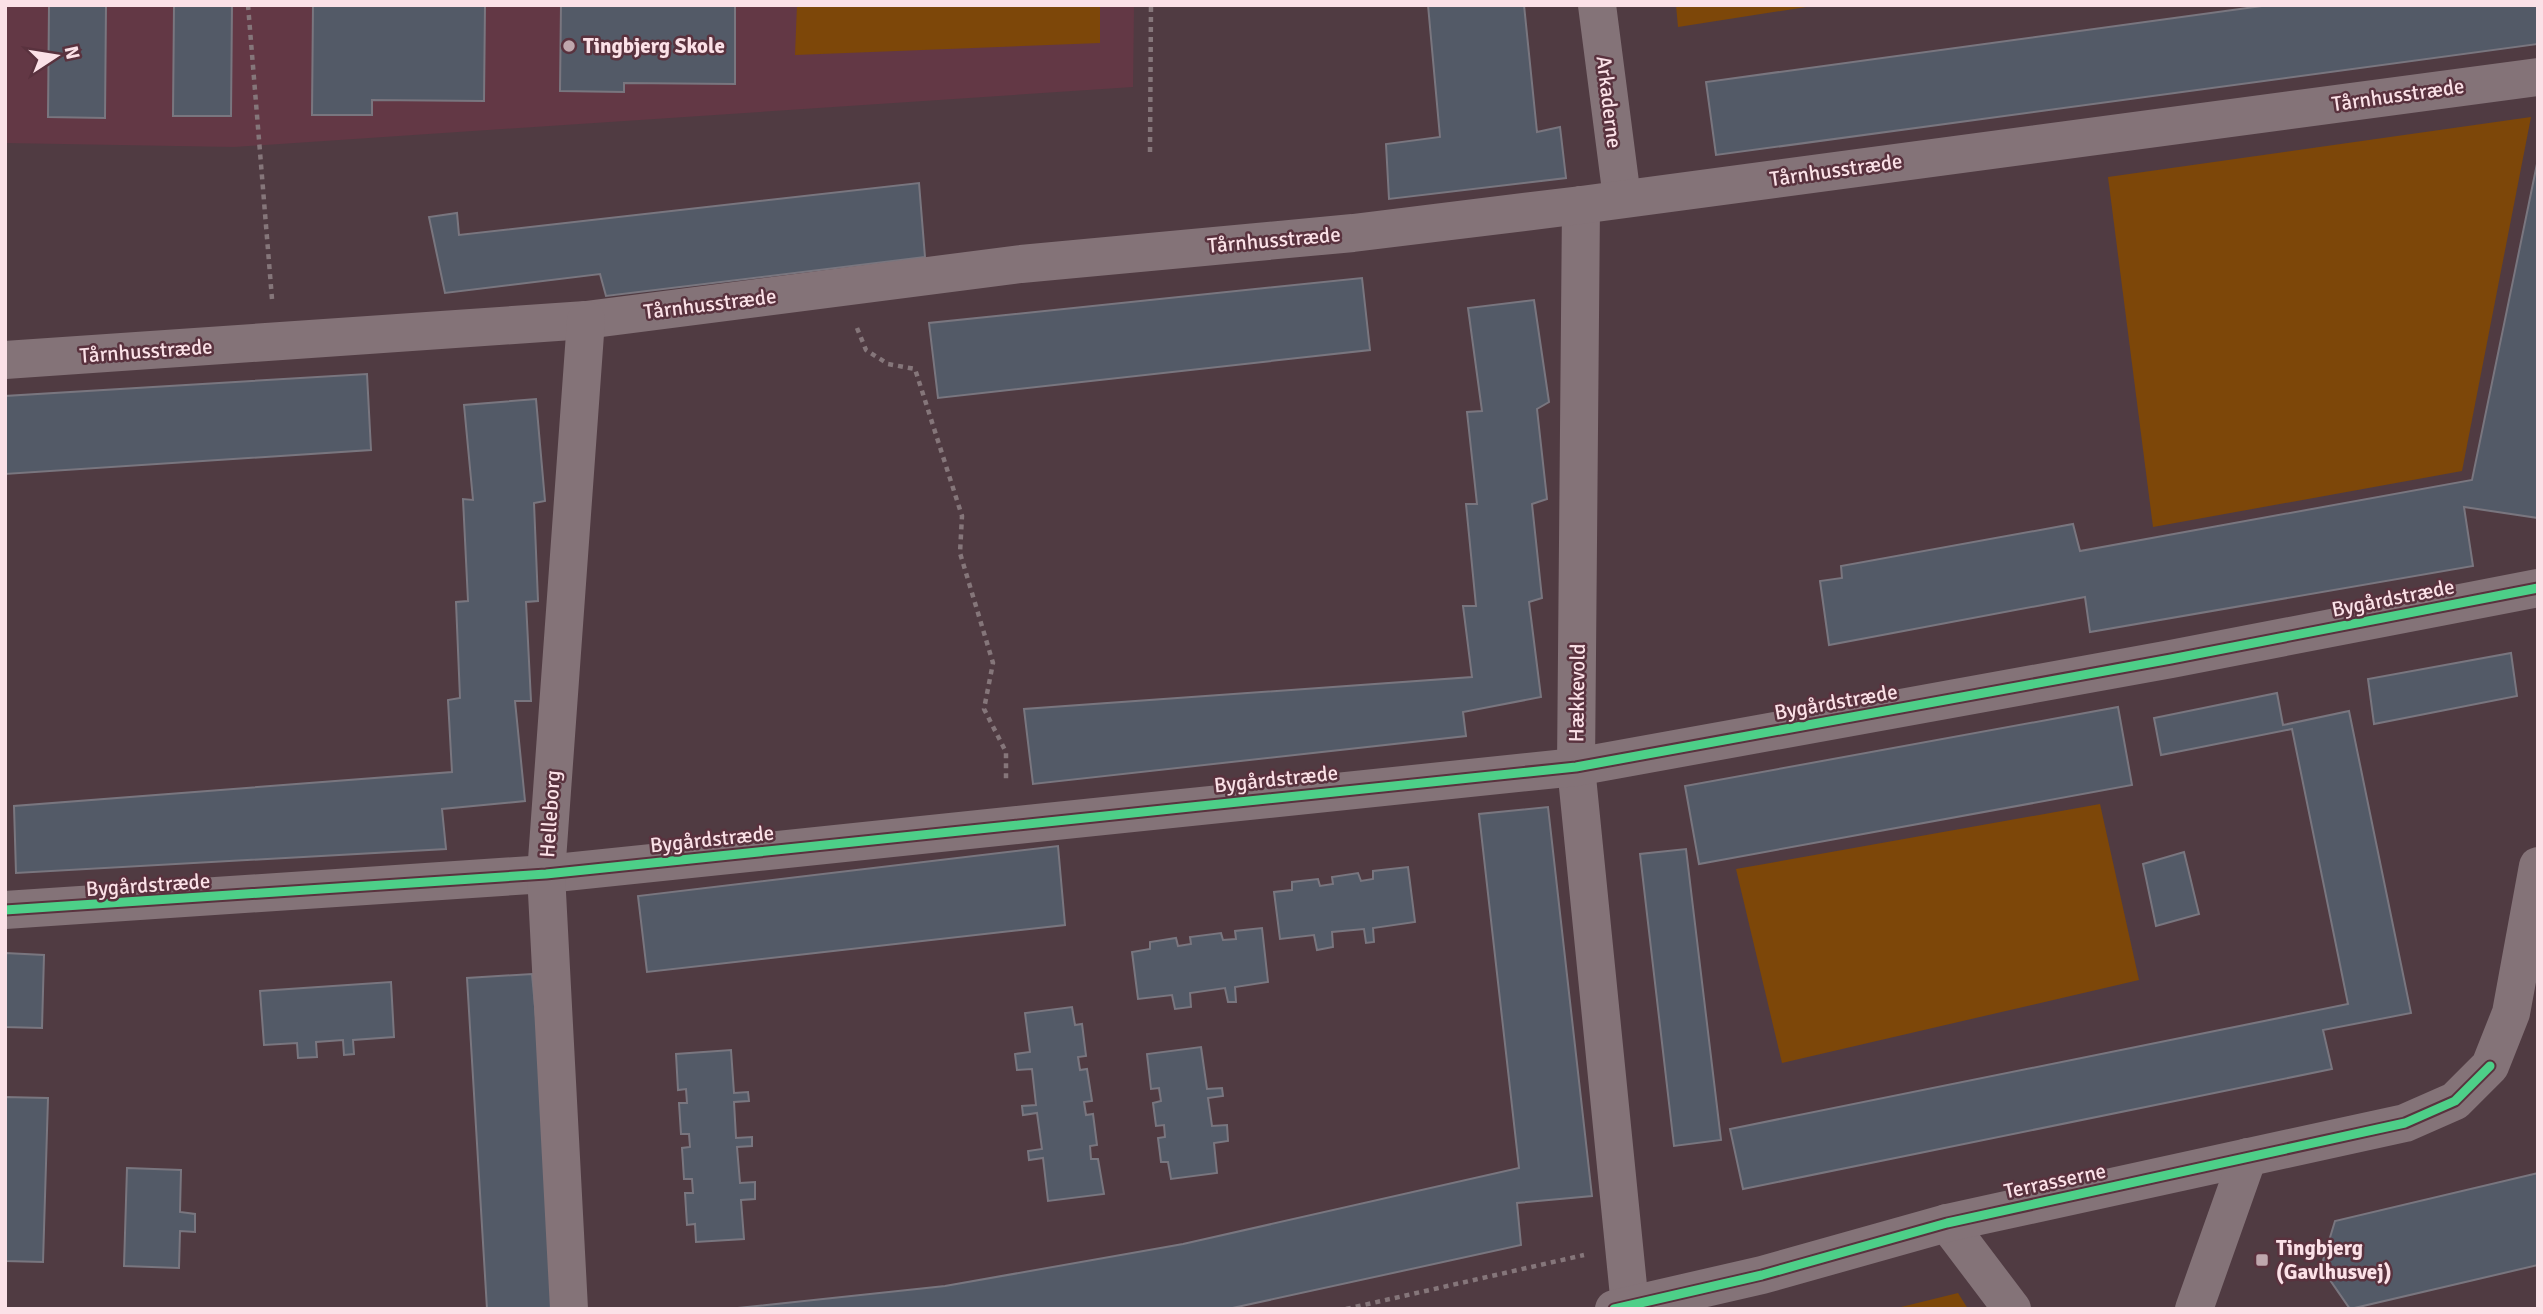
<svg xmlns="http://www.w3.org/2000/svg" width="2543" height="1314" viewBox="0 0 2543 1314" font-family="Signika,sans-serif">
  <rect width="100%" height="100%" fill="#503b42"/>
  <path fill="#633845" d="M 5,5 L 1134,5 L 1133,87 L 234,147 L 5,143 Z"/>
  <g fill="#7d4709">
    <path d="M 797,5 L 1100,5 L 1100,43 L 795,55 Z"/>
    <path d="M 1676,5 L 1819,5 L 1678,27 Z"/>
    <path d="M 2531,117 L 2462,471 L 2153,527 L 2108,177 Z"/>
    <path d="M 2100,804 L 2139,980 L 1782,1063 L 1736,869 Z"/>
    <path d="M 1958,1293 L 1968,1309 L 1893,1309 Z"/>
  </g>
  <g fill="#535a67" stroke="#79767f" stroke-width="2">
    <path d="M 49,5 L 106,5 L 105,118 L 48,117 Z"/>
    <path d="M 174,5 L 232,5 L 231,116 L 173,116 Z"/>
    <path d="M 313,5 L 485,5 L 484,101 L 372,100 L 372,115 L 312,115 Z"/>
    <path d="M 561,5 L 735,5 L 735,84 L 624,83 L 624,92 L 560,91 Z"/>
    <path d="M 1428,5 L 1524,5 L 1537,132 L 1560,127 L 1566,178 L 1389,199 L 1386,144 L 1440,137 Z"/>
    <path d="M 2269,5 L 2538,5 L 2538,44 L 1716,155 L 1706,82 Z"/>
    <path d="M 2538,159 L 2538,518 L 2464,507 L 2473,566 L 2090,632 L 2085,597 L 1829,645 L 1820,581 L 1842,578 L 1841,566 L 2073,524 L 2080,551 L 2472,480 Z"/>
    <path d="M 919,183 L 925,257 L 606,296 L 600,274 L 445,293 L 429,217 L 457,213 L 459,235 Z"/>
    <path d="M 1362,278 L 1370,350 L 938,398 L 929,323 Z"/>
    <path d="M 1534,300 L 1549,402 L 1537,409 L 1547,499 L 1532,504 L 1542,598 L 1529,602 L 1541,697 L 1463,712 L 1466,736 L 1033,784 L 1024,709 L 1472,677 L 1463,606 L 1476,606 L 1466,504 L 1477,504 L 1467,412 L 1482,411 L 1468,308 Z"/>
    <path d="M 367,374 L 371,450 L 5,474 L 5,396 Z"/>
    <path d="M 536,399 L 545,501 L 534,503 L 538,601 L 526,602 L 531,701 L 515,701 L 525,801 L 442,809 L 446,849 L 16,873 L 14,806 L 452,772 L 448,700 L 460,698 L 456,602 L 468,601 L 463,499 L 473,500 L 464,405 Z"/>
    <path d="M 2511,653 L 2517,696 L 2374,724 L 2368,679 Z"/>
    <path d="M 2277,693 L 2283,725 L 2349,711 L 2411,1013 L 2323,1030 L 2332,1069 L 1743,1189 L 1730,1129 L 2348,1004 L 2292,729 L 2161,755 L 2154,718 Z"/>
    <path d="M 2118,707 L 2132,785 L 1699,864 L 1685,786 Z"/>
    <path d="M 1548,807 L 1592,1196 L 1517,1203 L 1521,1245 L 1228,1309 L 728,1309 L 945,1286 L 1183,1244 L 1519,1168 L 1479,814 Z"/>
    <path d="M 1058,846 L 1065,925 L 647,972 L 638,896 Z"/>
    <path d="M 1686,849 L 1721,1140 L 1674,1146 L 1640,854 Z"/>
    <path d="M 2184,852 L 2199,914 L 2156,926 L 2143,864 Z"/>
    <path d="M 1408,867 L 1415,922 L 1373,928 L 1374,942 L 1366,943 L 1364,929 L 1332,932 L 1333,947 L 1317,950 L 1314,935 L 1280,939 L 1274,892 L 1292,890 L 1292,882 L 1318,879 L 1320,886 L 1333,884 L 1332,877 L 1358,873 L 1361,881 L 1373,879 L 1373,871 Z"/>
    <path d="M 1262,928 L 1268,982 L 1235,987 L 1236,1002 L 1228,1002 L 1225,988 L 1190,993 L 1191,1007 L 1175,1009 L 1172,995 L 1138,999 L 1132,952 L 1150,949 L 1150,942 L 1176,938 L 1178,946 L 1191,944 L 1190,937 L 1221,933 L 1223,940 L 1236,939 L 1235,931 Z"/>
    <path d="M 5,953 L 44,955 L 42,1028 L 5,1027 Z"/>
    <path d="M 532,974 L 563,1309 L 487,1309 L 467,978 Z"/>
    <path d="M 391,982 L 394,1037 L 353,1040 L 354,1054 L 344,1055 L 343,1040 L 316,1042 L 317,1057 L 298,1058 L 297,1043 L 264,1045 L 260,991 Z"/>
    <path d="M 1072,1007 L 1075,1025 L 1082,1024 L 1086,1056 L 1078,1057 L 1080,1070 L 1087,1069 L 1092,1101 L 1084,1102 L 1086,1115 L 1093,1114 L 1097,1145 L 1090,1146 L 1091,1159 L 1098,1159 L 1104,1194 L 1048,1201 L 1043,1158 L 1029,1160 L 1028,1151 L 1042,1149 L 1037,1113 L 1023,1115 L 1022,1106 L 1036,1105 L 1032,1069 L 1017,1070 L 1015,1054 L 1030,1052 L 1025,1013 Z"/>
    <path d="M 1201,1047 L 1207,1089 L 1222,1088 L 1223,1096 L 1208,1098 L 1212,1126 L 1227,1125 L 1228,1141 L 1214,1143 L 1217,1173 L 1171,1179 L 1168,1162 L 1161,1162 L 1158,1138 L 1165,1137 L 1164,1125 L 1156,1126 L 1153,1103 L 1161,1101 L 1159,1088 L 1151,1089 L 1147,1054 Z"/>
    <path d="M 731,1050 L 734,1093 L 748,1092 L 749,1101 L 734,1102 L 736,1138 L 752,1137 L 752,1146 L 737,1147 L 740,1183 L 755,1182 L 755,1199 L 741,1200 L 744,1239 L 696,1242 L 695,1224 L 687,1225 L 685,1193 L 693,1193 L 692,1179 L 684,1179 L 682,1148 L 690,1147 L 689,1134 L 681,1134 L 679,1103 L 687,1103 L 686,1089 L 678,1090 L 676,1054 Z"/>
    <path d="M 5,1097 L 48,1098 L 43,1262 L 5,1261 Z"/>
    <path d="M 127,1168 L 181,1170 L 180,1212 L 195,1214 L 195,1232 L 180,1231 L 179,1268 L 124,1266 Z"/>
    <path d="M 2538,1173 L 2538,1265 L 2350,1309 L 2321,1267 L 2335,1221 Z"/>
  </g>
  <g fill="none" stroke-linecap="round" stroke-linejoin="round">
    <g stroke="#85767a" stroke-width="4.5" stroke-dasharray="5 5" stroke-linecap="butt">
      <path d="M 248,5 L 272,299"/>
      <path d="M 1150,152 L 1151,5"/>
      <path d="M 857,328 L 866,350 L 888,364 L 915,369 L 962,516 L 960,553 L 993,663 L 984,709 L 1006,752 L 1006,783"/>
      <path d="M 1346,1309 L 1584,1255"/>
    </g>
    <g stroke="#847378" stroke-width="38">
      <path d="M 1597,5 L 1622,198"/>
      <path d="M 1581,205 L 1576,767 L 1630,1306"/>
      <path d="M 5,360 L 586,320 L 1021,264 L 1353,233 L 1581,205 L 2538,77"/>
      <path d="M 5,910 L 546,874 L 1576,767 L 2171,659 L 2538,588"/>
      <path d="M 1947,1223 L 2012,1309"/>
      <path d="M 569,1309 L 546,874 L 586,320"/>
      <path d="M 1614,1309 L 1762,1275 L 1947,1223 L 2405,1123 L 2455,1101 L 2490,1066 L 2511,1013 L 2538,866"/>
      <path d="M 2194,1309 L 2248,1157"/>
    </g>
    <defs>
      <g id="cycleway">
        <path d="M 5,910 L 546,874 L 1576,767 L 2171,659 L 2538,588"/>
        <path d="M 1614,1309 L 1762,1275 L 1947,1223 L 2405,1123 L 2455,1101 L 2490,1066"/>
      </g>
    </defs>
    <use href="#cycleway" stroke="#59323e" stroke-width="13"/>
    <use href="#cycleway" stroke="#4dcf88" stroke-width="9"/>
  </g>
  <g fill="#bfa7ad" stroke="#59323e" stroke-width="2.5">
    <circle cx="569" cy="46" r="7"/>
    <rect x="2255" y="1253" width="14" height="14" rx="3.5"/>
  </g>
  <g text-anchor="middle" stroke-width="5" stroke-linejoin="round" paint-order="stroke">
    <g font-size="21" font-weight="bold" fill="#fbe1e7" stroke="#59323e" text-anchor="start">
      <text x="583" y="53">Tingbjerg Skole</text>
      <text x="2276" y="1255">Tingbjerg<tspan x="2276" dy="24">(Gavlhusvej)</tspan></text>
    </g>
    <g font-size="21" fill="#fbe1e7" stroke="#59323e">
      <text transform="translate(2398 95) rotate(-8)" y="7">Tårnhusstræde</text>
      <text transform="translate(1609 102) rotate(83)" y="7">Arkaderne</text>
      <text transform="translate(1836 170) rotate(-8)" y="7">Tårnhusstræde</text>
      <text transform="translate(1274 240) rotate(-5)" y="7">Tårnhusstræde</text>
      <text transform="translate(710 304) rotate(-7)" y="7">Tårnhusstræde</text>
      <text transform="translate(146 351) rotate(-4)" y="7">Tårnhusstræde</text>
      <text transform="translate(2393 598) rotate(-11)" y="7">Bygårdstræde</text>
      <text transform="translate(1577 693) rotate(-89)" y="7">Hækkevold</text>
      <text transform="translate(1836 702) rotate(-10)" y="7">Bygårdstræde</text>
      <text transform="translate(1276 779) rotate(-6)" y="7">Bygårdstræde</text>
      <text transform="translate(550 814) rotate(-86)" y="7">Helleborg</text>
      <text transform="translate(712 839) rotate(-6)" y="7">Bygårdstræde</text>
      <text transform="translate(148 885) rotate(-4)" y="7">Bygårdstræde</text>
      <text transform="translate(2055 1181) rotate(-12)" y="7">Terrasserne</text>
    </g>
  </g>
  <rect width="2543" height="1314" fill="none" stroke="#fbe1e7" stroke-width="14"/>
  <g transform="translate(56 56) rotate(78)" stroke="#59323e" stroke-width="5" paint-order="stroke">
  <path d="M0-5L12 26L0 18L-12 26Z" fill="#fbe1e7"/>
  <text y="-10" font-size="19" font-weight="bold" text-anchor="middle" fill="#fbe1e7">N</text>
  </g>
</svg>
